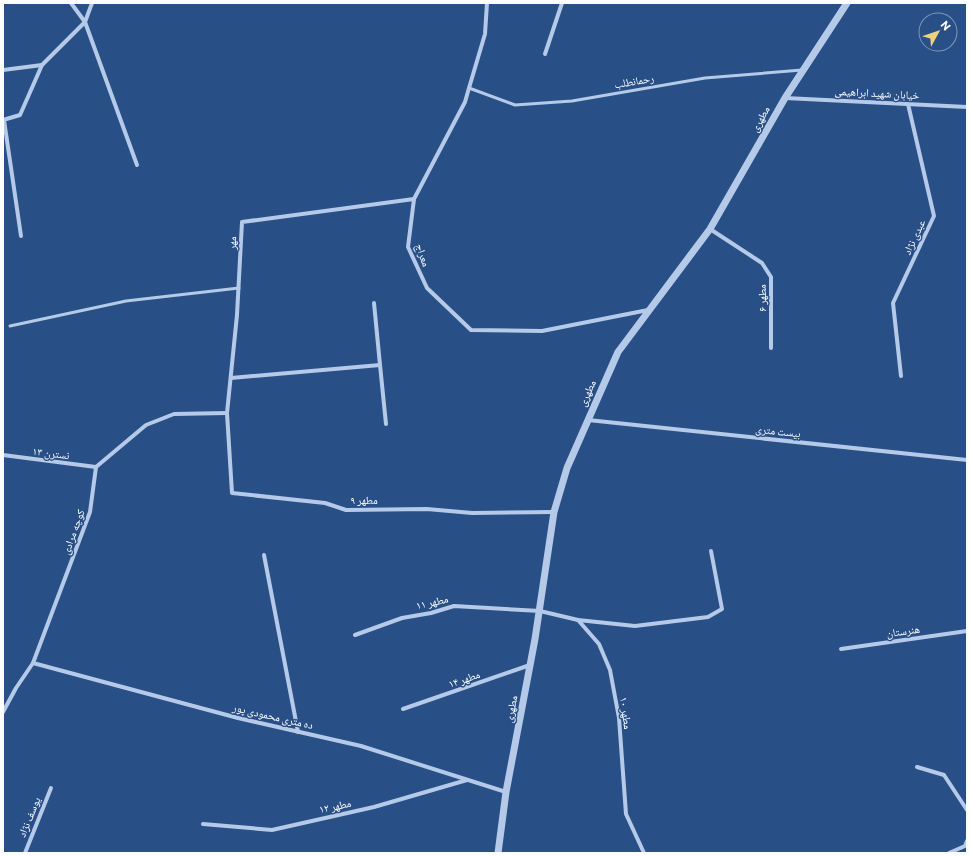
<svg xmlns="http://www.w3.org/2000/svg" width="970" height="856" viewBox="0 0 970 856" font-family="Commissioner,'Noto Naskh Arabic',sans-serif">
  <rect width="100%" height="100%" fill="#294f87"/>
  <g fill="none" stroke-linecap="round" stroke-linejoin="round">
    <g stroke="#b4cae8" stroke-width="3">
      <path d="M 469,88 L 515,105 L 572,101 L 705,78 L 802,70"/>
      <path d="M 10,326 L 126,301 L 239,288"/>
    </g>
    <g stroke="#b4cae8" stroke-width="4">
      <path d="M 71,3 L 85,22 L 137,165"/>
      <path d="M 487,3 L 485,34 L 469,88 L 465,102 L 414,199 L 408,247 L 427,288 L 471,330 L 542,331 L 648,310"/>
      <path d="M 545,54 L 562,3"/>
      <path d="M 3,70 L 42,65"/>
      <path d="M 785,98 L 967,107"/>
      <path d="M 3,120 L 20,115 L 42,65 L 85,22 L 92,3"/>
      <path d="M 4,120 L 21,236"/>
      <path d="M 414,199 L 242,222 L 237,315 L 227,413 L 232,493 L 325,503 L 346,510 L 427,509 L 472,513 L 554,512"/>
      <path d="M 710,229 L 762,263 L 771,277 L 771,348"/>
      <path d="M 374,303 L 380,365"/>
      <path d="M 901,376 L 893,303 L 934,216 L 908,104"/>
      <path d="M 231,378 L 380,365 L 386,424"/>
      <path d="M 588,420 L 967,460"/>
      <path d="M 3,455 L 96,467"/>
      <path d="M 264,555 L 298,732"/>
      <path d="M 578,620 L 635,626 L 708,617 L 722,609 L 711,551"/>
      <path d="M 355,635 L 402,618 L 431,613 L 454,606 L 540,611 L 578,620 L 599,644 L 610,670 L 619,718 L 626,814 L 644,853"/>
      <path d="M 841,649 L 967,631"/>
      <path d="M 33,663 L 238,718 L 361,746 L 506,792"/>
      <path d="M 403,709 L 530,665"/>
      <path d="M 3,712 L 16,688 L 33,663 L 90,512 L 96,467 L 146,425 L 174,414 L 227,413"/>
      <path d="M 917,767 L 944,775 L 967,810"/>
      <path d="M 203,824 L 272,830 L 374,807 L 467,780"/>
      <path d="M 25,853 L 51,788"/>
      <path d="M 949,853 L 965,846 L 967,841"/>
    </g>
    <path stroke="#b4cae8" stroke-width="7" d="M 498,853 L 506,792 L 535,639 L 554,512 L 567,468 L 618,352 L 710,229 L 785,98 L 847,3"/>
  </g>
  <g text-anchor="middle" stroke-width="3" stroke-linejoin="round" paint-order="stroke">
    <g font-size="11" fill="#fff" stroke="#294f87">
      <text transform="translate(634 81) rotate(-10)" y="4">رحمانطلب</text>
      <text transform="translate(877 93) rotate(3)" y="4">خیابان شهید ابراهیمی</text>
      <text transform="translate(760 119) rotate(-61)" y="4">مطهری</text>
      <text transform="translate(914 237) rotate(-65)" y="4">عبدی نژاد</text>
      <text transform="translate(232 243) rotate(-87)" y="4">مهر</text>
      <text transform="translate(423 255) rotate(70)" y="4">معراج</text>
      <text transform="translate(762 298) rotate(-91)" y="4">مطهر ۶</text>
      <text transform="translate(587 393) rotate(-66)" y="4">مطهری</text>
      <text transform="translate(778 431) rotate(6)" y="4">بیست متری</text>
      <text transform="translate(51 453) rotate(7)" y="4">نسترن ۱۳</text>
      <text x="364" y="504">مطهر ۹</text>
      <text transform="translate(73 532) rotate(-70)" y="4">کوچه مرادی</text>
      <text transform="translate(432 602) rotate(-13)" y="4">مطهر ۱۱</text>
      <text transform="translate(903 631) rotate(-8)" y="4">هنرستان</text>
      <text transform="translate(464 679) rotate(-19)" y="4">مطهر ۱۴</text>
      <text transform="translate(511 709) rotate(-79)" y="4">مطهری</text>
      <text transform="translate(626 713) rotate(82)" y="4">مطهر ۱۰</text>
      <text transform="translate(273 716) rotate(13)" y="4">ده متری محمودی پور</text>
      <text transform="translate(335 806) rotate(-12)" y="4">مطهر ۱۲</text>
      <text transform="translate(29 817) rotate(-68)" y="4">یوسف نژاد</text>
    </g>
  </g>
  <rect width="970" height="856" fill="none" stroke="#ffffff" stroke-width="8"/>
  <g transform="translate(938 32) rotate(50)"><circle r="19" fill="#294f87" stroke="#7f95b7"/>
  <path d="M0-3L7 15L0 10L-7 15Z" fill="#efd07b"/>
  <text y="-6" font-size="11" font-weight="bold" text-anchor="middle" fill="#ffffff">N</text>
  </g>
</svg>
